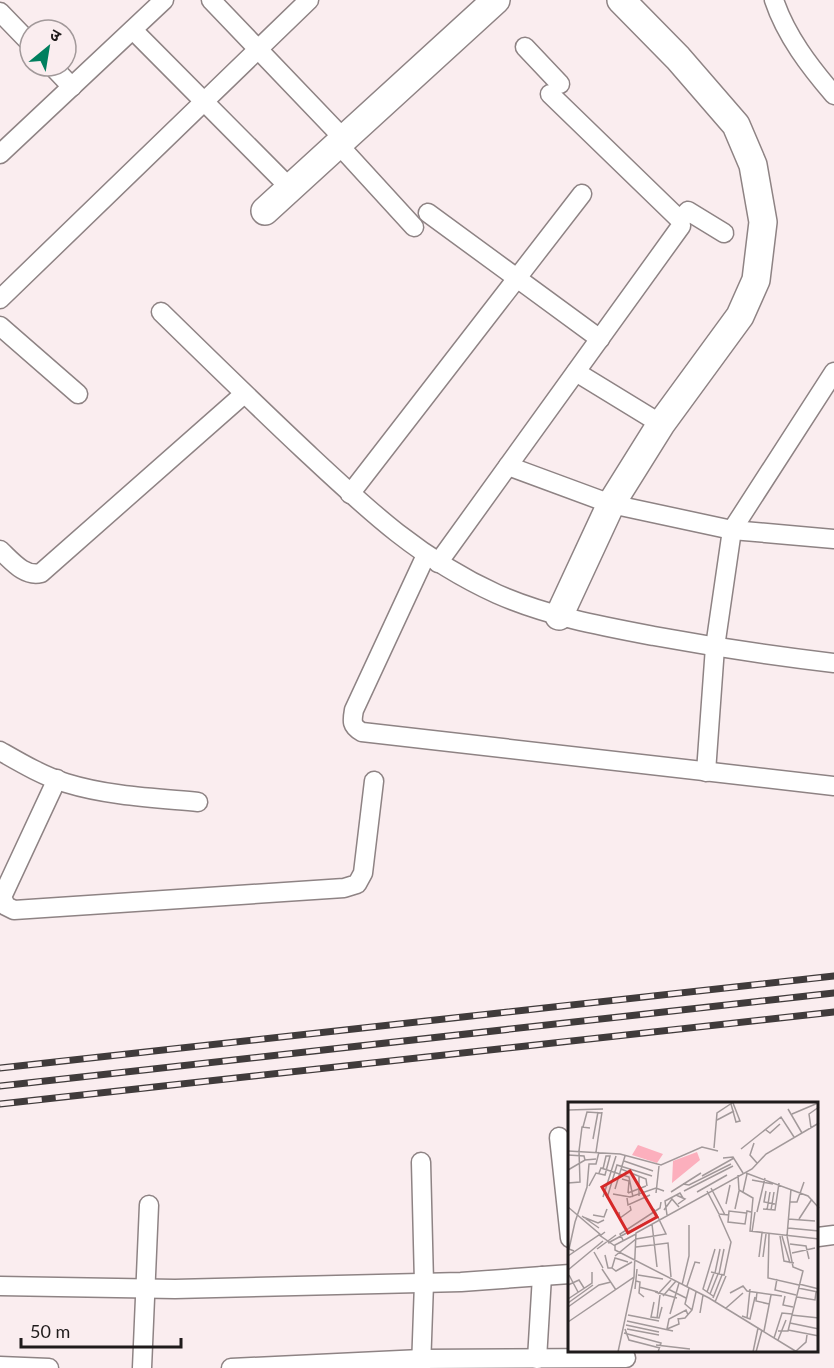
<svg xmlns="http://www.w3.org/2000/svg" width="834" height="1368" viewBox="0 0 834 1368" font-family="Lato,'Noto Sans Devanagari',sans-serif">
  <rect width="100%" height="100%" fill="#faedef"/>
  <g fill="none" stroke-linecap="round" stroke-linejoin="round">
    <defs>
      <g id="minor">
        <path d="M 211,0 L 344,139"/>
        <path d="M 774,0 C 786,36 810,67 834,95"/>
        <path d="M 0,12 L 30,43"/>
        <path d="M 133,30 L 290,188"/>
        <path d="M 525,47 L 560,84"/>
        <path d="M 52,66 L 72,87"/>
        <path d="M 338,144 L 414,227"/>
        <path d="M 0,154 L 164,0"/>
        <path d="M 428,213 L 600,339"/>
        <path d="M 680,220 L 688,211 L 724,233"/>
        <path d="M 0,299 L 309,0"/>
        <path d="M 161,312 C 209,359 256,405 305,451 C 367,509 418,558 497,594 C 547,616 601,626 654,636 C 714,647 774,656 834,663"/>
        <path d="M 0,326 L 78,394"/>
        <path d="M 576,372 L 661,424"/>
        <path d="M 508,466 L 611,504 L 732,530 L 834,539"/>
        <path d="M 350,494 L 582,194"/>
        <path d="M 0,550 C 12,561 24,577 41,573 L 244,394"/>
        <path d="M 426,555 L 354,710 C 352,721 351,726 362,732 L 834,786"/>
        <path d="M 438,563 L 681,226 L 680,220 L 550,94"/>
        <path d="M 0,751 C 21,763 43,776 66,783 C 108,796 155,798 198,802"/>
        <path d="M 706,772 L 715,647 L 732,530 L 834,372"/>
        <path d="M 57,779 L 2,897 L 6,906 L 14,910 L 344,888 L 357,884 L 363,873 L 374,781"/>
        <path d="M 559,1137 L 570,1238"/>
        <path d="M 818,1237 L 834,1235"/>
        <path d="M 0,1286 L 175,1289 L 461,1282 L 570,1274"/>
        <path d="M 537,1359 L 542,1276"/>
        <path d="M 0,1366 L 49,1368"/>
        <path d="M 142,1368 L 149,1205"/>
        <path d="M 231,1368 L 421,1359 L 626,1358"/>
        <path d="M 421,1368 L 424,1283 L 421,1162"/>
      </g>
      <g id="primary">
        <path d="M 265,211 L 496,0"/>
        <path d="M 559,616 L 611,504 L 661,424 L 740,316 L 756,280 L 763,222 L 753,165 L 736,125 L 678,58 L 621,0"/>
      </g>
    </defs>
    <use href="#minor" stroke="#8e8384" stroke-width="21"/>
    <use href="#primary" stroke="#8e8384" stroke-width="30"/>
    <use href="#minor" stroke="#fff" stroke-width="18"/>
    <use href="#primary" stroke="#fff" stroke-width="27"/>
    <defs>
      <g id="rail">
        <path d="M 0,1068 L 834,976"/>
        <path d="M 0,1086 L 834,993"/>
        <path d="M 0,1104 L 834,1012"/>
      </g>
    </defs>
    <use href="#rail" stroke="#403b3b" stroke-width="7"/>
    <use href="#rail" stroke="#faedef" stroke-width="4.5" stroke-dasharray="14" stroke-linecap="butt"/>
  </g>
  <g transform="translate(568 1102)">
    <rect width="250" height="250" fill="#faedef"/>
    <path d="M 70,43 L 95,52 L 89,61 L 64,53 ZM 129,50 L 132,58 L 104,81 L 105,59 Z" fill="#fcafbd"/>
    <path fill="none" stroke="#a2999a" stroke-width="1.5" d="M 163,2 L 168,20 L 172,19 L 165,1M 220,7 L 234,31M 0,8 L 35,7M 224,12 L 250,1M 149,18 L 166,9M 15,25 L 19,10 L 34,11M 243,26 L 241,12 L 251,5M 198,28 L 202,31 L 212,22M 25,37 L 30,10M 186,41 L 182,53 L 189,61M 146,46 L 149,11 L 164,1M 173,47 L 213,15 L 226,35M 0,49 L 52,52 L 93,63 L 134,45 L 150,49M 11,49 L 14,25 L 22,26M 28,50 L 34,10M 0,53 L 16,54 L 17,58M 155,56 L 165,55 L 175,71M 56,59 L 85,69M 53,67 L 78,77 L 79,84M 0,68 L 17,58 L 28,57M 31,71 L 33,66 L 61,75 L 65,95M 178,71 L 240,94 L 251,106M 170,73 L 171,88 L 185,96 L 182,129 L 251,137M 134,74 L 166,56M 71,75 L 71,94M 54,77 L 61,79 L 60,91M 184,78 L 205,82M 0,81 L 12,80 L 11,49M 115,82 L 121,83 L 163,62M 21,84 L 28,71 L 37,73 L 42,54 L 38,54 L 35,67M 143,86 L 157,113M 47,87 L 57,54M 116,89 L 165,64M 139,89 L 151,112 L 161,113M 198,89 L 196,100 L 207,102M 103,90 L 133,71M 129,90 L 159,73M 175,90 L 179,72M 60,91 L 78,84M 88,91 L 91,64M 45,92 L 62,95 L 88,86 L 96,89M 108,93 L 117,97 L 110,102M 35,95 L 48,54M 39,96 L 49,63 L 84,74M 59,96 L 60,103 L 82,93M 222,100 L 229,100 L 236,80M 158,102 L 162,83M 0,105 L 33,133 L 37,130M 167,107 L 171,89M 195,107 L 207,108 L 211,81M 96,108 L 104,97 L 111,105M 199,108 L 202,90M 203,108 L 206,90M 51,110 L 52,116 L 63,108 L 62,104M 189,110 L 197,76M 178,111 L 161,109 L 160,120 L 177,122 L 179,109 L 183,110M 25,113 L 36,115 L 39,107M 99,113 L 97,99 L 112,91 L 115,96M 14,114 L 31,126M 15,115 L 30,121 L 36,118M 220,117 L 247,119M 231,117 L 244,97M 84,122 L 89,165M 220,126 L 251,129M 184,130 L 187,110M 68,132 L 47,143 L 47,148 L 141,196 L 229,250M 201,132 L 200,176 L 231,183M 212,134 L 216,159 L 226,161M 214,134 L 222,161M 55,138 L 52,132 L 92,106 L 93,100M 40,141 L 81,119M 222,142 L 238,144 L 241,157M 68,145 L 100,141 L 103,175M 29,147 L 48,133M 6,149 L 1,147 L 7,120 L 19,85 L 21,62 L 28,62 L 31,50M 26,150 L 35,166M 224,151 L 247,146M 37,153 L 40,166 L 44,166 L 47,156 L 60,160M 0,154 L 31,133 L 47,144M 47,154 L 68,137 L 98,132 L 86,107M 191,155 L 194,131M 195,155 L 198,132M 44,166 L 48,169 L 64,160M 34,167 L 48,188M 0,168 L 35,139M 143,170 L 156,173 L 163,140 L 151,113M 147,171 L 152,147M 151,172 L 156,147M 1,173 L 10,190M 70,173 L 95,177M 209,177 L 207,188 L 228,193M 68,179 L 72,180 L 71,191 L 76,195M 231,182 L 251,187M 0,183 L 11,178 L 16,186M 114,183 L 121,154 L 121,123M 119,184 L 127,160 L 132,161M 71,185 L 90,190M 121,186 L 117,202 L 124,208M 230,186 L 250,190M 67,187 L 69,167M 100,187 L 118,196M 87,190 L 109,196M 139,190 L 146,171M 189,190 L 188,199 L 201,202M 162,191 L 175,184 L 179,189 L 214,194M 90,192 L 103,178M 142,192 L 150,172M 95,194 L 108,179M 145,194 L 135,187 L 147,147M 217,194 L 215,203 L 225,205M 229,195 L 247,198 L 248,190M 145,196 L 154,173M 0,197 L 24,181 L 24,170M 86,200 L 83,215 L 91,216 L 94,205M 147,200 L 158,174M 0,201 L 25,183M 0,205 L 31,183 L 43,180M 158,206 L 175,191M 132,211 L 135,193M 102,212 L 111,181M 60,213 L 91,219M 223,213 L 251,216M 174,214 L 182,217 L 187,195M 89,216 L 92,193M 179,216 L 182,187M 110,217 L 117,216 L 124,208 L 128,190M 59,219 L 105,229M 0,220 L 66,175 L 68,131 L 184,67 L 198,52 L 251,21M 222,221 L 251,227M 58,223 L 91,230M 57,227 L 61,238 L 92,246M 59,227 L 91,233M 99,227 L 101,217 L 118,208 L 120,213M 99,227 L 111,222 L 110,216M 220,228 L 251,234M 196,229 L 203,193M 210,229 L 220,229 L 235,169 L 225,165 L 219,134 L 223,87M 56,231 L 93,241 L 90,250M 206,236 L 214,211 L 224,212M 210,238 L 218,218M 88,243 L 122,247M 228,249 L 238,240 L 239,233M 50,250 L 66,175M 185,250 L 190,226M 188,250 L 194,228"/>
    <path fill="#d62828" fill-opacity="0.15" stroke="#d62828" stroke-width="3" d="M 62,69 L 89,115 L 60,131 L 34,85 Z"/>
    <rect width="250" height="250" fill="none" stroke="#1f1b1b" stroke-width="3"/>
  </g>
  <g transform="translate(48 48) rotate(30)"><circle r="28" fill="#faedef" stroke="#a2999a" stroke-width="1.5"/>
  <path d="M0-4.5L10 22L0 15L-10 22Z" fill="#007f5e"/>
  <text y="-9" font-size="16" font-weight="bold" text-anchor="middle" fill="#1f1b1b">उ</text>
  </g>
  <path d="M21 1338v9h160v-9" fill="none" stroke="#1f1b1b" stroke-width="3"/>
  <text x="30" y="1338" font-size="18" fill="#1f1b1b" stroke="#faedef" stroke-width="4.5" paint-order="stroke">50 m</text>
</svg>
